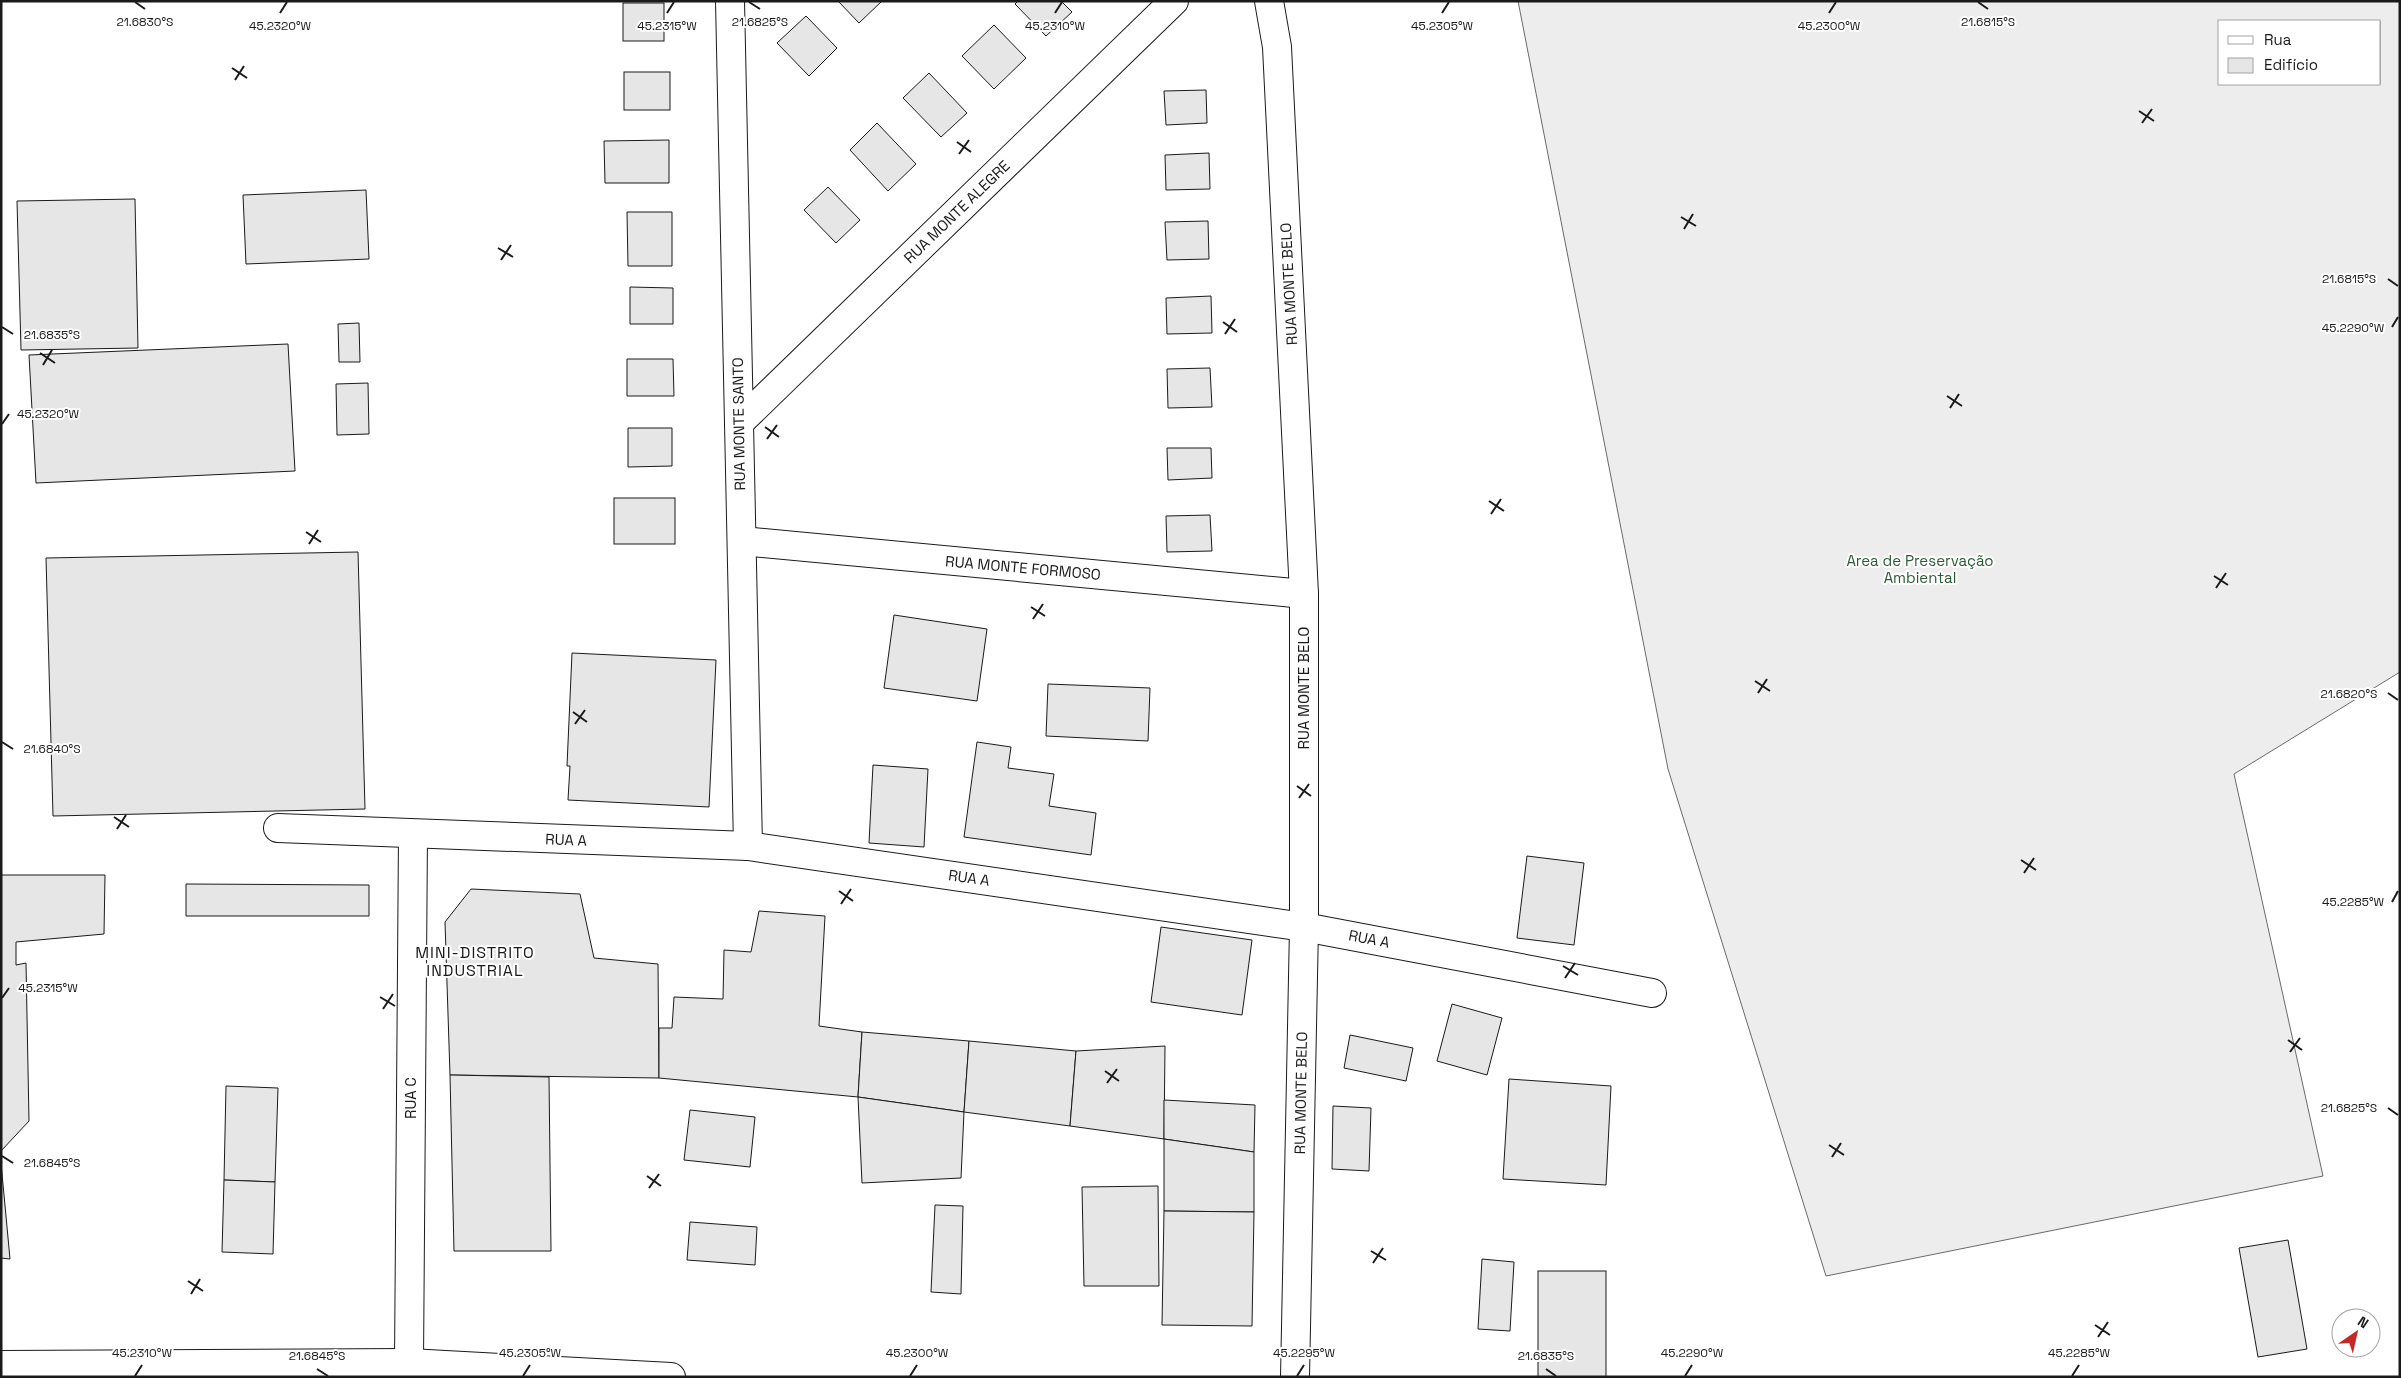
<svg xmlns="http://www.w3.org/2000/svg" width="2401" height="1378" viewBox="0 0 2401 1378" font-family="'Space Grotesk',sans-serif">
  <rect width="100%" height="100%" fill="#fff"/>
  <path fill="#ededed" stroke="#6a6a6a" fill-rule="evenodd" d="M 1518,1 L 2400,1 L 2400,672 L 2234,774 L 2323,1176 L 1826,1276 L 1668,769 ZM 2220,21 L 2380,21 L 2380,84 L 2220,84 Z"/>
  <g fill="#e6e6e6" stroke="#1a1a1a">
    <path d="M 838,1 L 882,1 L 859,23 Z"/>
    <path d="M 1018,1 L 1061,1 L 1072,12 L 1046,36 L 1015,4 Z"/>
    <rect x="623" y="3" width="41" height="38"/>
    <path d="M 806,16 L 837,48 L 809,76 L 777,43 Z"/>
    <path d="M 994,25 L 1026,58 L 994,89 L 962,56 Z"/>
    <rect x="624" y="72" width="46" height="38"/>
    <path d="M 929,73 L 967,113 L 941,137 L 903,98 Z"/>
    <path d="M 1206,90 L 1207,123 L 1166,125 L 1164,91 Z"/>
    <path d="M 877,123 L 916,164 L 888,191 L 850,150 Z"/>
    <path d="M 669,140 L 669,183 L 605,183 L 604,141 Z"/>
    <path d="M 1209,153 L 1210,189 L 1166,190 L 1165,155 Z"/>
    <path d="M 828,187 L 860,220 L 836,243 L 804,210 Z"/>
    <path d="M 366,190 L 369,259 L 246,264 L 243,195 Z"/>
    <path d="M 135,199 L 138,348 L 21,350 L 17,201 Z"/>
    <path d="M 627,212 L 672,212 L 672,266 L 628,266 Z"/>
    <path d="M 1208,221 L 1209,259 L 1167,260 L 1165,222 Z"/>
    <path d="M 630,287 L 673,288 L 673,324 L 630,324 Z"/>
    <path d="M 1211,296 L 1212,333 L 1167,334 L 1166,298 Z"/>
    <path d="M 359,323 L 360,362 L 339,362 L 338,324 Z"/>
    <path d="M 288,344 L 295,471 L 36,483 L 29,355 Z"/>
    <path d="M 627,359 L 673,359 L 674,396 L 627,396 Z"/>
    <path d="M 1210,368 L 1212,407 L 1168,408 L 1167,369 Z"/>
    <path d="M 368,383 L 369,434 L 337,435 L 336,384 Z"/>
    <path d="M 628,428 L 672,428 L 672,466 L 628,467 Z"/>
    <path d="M 1167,448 L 1211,448 L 1212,478 L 1168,480 Z"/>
    <rect x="614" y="498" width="61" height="46"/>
    <path d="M 1210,515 L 1212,551 L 1167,552 L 1166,516 Z"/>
    <path d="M 358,552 L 365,809 L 53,816 L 46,558 Z"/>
    <path d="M 894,615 L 987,629 L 977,701 L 884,688 Z"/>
    <path d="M 572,653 L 716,660 L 709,807 L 568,800 L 570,766 L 567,766 Z"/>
    <path d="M 1048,684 L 1150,688 L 1148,741 L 1046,736 Z"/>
    <path d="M 977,742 L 1011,747 L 1008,768 L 1054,774 L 1049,806 L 1096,813 L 1091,855 L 964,837 Z"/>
    <path d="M 873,765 L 928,769 L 924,847 L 869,843 Z"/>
    <path d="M 1527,856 L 1584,863 L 1574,945 L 1517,938 Z"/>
    <path d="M 1,875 L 105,875 L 104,934 L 16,942 L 16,965 L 26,963 L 29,1121 L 1,1151 Z"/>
    <path d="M 186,884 L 369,885 L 369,916 L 186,916 Z"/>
    <path d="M 471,889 L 580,894 L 594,958 L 658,964 L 659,1078 L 450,1075 L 445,922 Z"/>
    <path d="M 759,911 L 825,916 L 819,1026 L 862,1032 L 858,1097 L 659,1078 L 659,1028 L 672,1028 L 674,997 L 723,999 L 724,950 L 751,952 Z"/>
    <path d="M 1161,927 L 1252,940 L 1242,1015 L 1151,1002 Z"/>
    <path d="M 1452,1004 L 1502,1018 L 1487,1075 L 1437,1061 Z"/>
    <path d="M 862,1032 L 969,1041 L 964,1112 L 858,1097 Z"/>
    <path d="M 1350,1035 L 1413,1048 L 1406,1081 L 1344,1068 Z"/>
    <path d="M 969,1041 L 1076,1051 L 1070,1126 L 964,1112 Z"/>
    <path d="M 1165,1046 L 1164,1139 L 1070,1126 L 1076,1051 Z"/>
    <path d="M 450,1075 L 549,1077 L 551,1251 L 454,1251 Z"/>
    <path d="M 1509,1079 L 1611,1086 L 1606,1185 L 1503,1179 Z"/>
    <path d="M 226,1086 L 278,1088 L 275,1182 L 224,1180 Z"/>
    <path d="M 858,1097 L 964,1112 L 961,1178 L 862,1183 Z"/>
    <path d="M 1164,1100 L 1255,1105 L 1254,1152 L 1164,1139 Z"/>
    <path d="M 1333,1106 L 1371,1108 L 1369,1171 L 1332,1169 Z"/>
    <path d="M 690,1110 L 755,1117 L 750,1167 L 684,1160 Z"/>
    <path d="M 1164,1139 L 1254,1152 L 1254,1212 L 1164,1211 Z"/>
    <path d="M 1,1163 L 10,1259 L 1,1258 Z"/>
    <path d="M 224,1180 L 275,1182 L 273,1254 L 222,1252 Z"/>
    <path d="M 1158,1186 L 1159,1286 L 1084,1286 L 1082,1187 Z"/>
    <path d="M 935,1205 L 963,1206 L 961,1294 L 931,1292 Z"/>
    <path d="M 1164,1211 L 1254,1212 L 1252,1326 L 1162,1325 Z"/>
    <path d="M 690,1222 L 757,1227 L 755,1265 L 687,1260 Z"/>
    <path d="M 2288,1240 L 2307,1349 L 2258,1357 L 2239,1248 Z"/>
    <path d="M 1482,1259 L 1514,1262 L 1510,1331 L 1478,1329 Z"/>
    <rect x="1538" y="1271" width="68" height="106"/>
  </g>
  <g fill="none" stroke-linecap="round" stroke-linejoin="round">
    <defs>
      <g id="minor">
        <path d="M 730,1 L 748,846"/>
        <path d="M 1269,1 L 1277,47 L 1304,594 L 1304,927 L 1295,1377"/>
        <path d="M 739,423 L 1174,1"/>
        <path d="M 742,541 L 1304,594"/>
        <path d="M 278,828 L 748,846 L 1304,927 L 1652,993"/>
        <path d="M 409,1363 L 413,834"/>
      </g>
      <path id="secondary" d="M 1,1365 L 409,1363 L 671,1377"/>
    </defs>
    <use href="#minor" stroke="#1a1a1a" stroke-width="30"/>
    <use href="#secondary" stroke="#1a1a1a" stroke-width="30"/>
    <use href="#minor" stroke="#fff" stroke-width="28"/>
    <use href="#secondary" stroke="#fff" stroke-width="28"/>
  </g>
  <path fill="none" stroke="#1a1a1a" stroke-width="2" d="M 135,2 L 145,9M 749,2 L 760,9M 1978,2 L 1988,9M 280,13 L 287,2M 667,13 L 674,2M 1055,13 L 1062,2M 1442,13 L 1449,2M 1829,13 L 1836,2M 232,68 L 247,78M 235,80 L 244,66M 2139,111 L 2154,121M 2142,123 L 2152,109M 957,142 L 971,152M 959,154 L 969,140M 1681,217 L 1696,226M 1684,229 L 1693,214M 498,248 L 513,257M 501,260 L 511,245M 2388,279 L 2398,286M 1223,322 L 1237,332M 2,327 L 13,334M 2392,327 L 2398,317M 1225,334 L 1235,319M 40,353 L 55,363M 43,365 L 52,350M 1947,396 L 1962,406M 1950,408 L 1959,394M 2,424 L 9,414M 765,427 L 779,437M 767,439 L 777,425M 1489,501 L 1504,511M 1491,514 L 1501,499M 306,532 L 321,542M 309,544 L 318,530M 2214,576 L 2228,585M 2216,588 L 2226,573M 1031,607 L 1045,616M 1033,619 L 1043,604M 1755,681 L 1770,691M 1758,693 L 1767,679M 2388,693 L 2398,700M 573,712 L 587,722M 575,724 L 585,710M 2,742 L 13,749M 1297,786 L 1311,796M 1299,798 L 1309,784M 114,817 L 129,827M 117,829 L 126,815M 2021,860 L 2036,870M 2024,873 L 2034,858M 839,891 L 853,901M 2392,902 L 2398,891M 841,904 L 851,889M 1563,966 L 1578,975M 1565,978 L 1575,963M 380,997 L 395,1006M 2,998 L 9,988M 383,1009 L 393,994M 2288,1040 L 2302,1050M 2290,1052 L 2300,1038M 1105,1071 L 1119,1081M 1107,1083 L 1117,1069M 2388,1108 L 2398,1115M 1829,1145 L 1844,1155M 2,1156 L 13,1163M 1832,1157 L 1841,1143M 647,1176 L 661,1186M 649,1188 L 659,1174M 1371,1251 L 1386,1260M 1373,1263 L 1383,1248M 188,1281 L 203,1291M 191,1294 L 200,1279M 2095,1325 L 2110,1335M 2098,1337 L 2108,1322M 317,1369 L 328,1376M 1546,1369 L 1556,1376M 135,1376 L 142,1365M 523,1376 L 530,1365M 910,1376 L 917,1365M 1297,1376 L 1304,1365M 1685,1376 L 1692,1365M 2072,1376 L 2079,1365"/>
  <g text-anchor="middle" stroke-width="4" stroke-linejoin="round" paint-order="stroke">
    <g font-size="15" fill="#1a1a1a" stroke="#fff">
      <text transform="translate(957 212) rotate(-44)" y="5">RUA MONTE ALEGRE</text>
      <text transform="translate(1289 284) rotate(-93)" y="5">RUA MONTE BELO</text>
      <text transform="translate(739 424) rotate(-91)" y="5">RUA MONTE SANTO</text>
      <text transform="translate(1023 568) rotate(5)" y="5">RUA MONTE FORMOSO</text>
      <text transform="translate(1304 688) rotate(-90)" y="5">RUA MONTE BELO</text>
      <text transform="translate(566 840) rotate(2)" y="5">RUA A</text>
      <text transform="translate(969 878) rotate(8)" y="5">RUA A</text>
      <text transform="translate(1369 939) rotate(11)" y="5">RUA A</text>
      <text transform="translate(1301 1093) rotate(-89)" y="5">RUA MONTE BELO</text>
      <text transform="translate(411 1098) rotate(-90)" y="5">RUA C</text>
    </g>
    <g font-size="15" fill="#2b5a34" stroke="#fff">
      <text x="1920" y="566">Area de Preservação<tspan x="1920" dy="17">Ambiental</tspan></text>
    </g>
    <g font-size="16" letter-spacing="1" fill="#1a1a1a" stroke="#fff">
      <text x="475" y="958">MINI-DISTRITO<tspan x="475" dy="18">INDUSTRIAL</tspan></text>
    </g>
  </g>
  <g font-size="12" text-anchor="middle" fill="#1a1a1a" stroke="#fff" stroke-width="4" stroke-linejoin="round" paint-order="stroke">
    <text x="145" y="26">21.6830°S</text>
    <text x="760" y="26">21.6825°S</text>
    <text x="1988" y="26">21.6815°S</text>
    <text x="280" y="30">45.2320°W</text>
    <text x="667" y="30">45.2315°W</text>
    <text x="1055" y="30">45.2310°W</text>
    <text x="1442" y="30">45.2305°W</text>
    <text x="1829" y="30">45.2300°W</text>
    <text x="2349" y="283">21.6815°S</text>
    <text x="2353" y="332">45.2290°W</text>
    <text x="52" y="339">21.6835°S</text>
    <text x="48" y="418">45.2320°W</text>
    <text x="2349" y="698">21.6820°S</text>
    <text x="52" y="753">21.6840°S</text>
    <text x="2353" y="906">45.2285°W</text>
    <text x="48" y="992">45.2315°W</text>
    <text x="2349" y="1112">21.6825°S</text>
    <text x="52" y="1167">21.6845°S</text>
    <text x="142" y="1357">45.2310°W</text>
    <text x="530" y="1357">45.2305°W</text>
    <text x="917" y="1357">45.2300°W</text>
    <text x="1304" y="1357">45.2295°W</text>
    <text x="1692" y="1357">45.2290°W</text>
    <text x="2079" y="1357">45.2285°W</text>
    <text x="317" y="1360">21.6845°S</text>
    <text x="1546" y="1360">21.6835°S</text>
  </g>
  <rect width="2401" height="1378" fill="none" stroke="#1a1a1a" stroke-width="5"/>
  <rect x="2218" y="20" width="162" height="65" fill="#ffffff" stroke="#a3a3a3"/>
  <rect x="2228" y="36" width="25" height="8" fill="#ffffff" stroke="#a3a3a3"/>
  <text x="2264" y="45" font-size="15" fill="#1a1a1a">Rua</text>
  <rect x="2228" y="58" width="25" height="15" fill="#e6e6e6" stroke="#a3a3a3"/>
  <text x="2264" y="70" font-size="15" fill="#1a1a1a">Edifício</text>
  <g transform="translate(2356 1333) rotate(34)"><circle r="24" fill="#ffffff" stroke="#a3a3a3"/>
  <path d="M0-4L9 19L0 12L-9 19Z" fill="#c62828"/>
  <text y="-8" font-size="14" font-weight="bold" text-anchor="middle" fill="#1a1a1a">N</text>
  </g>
</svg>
